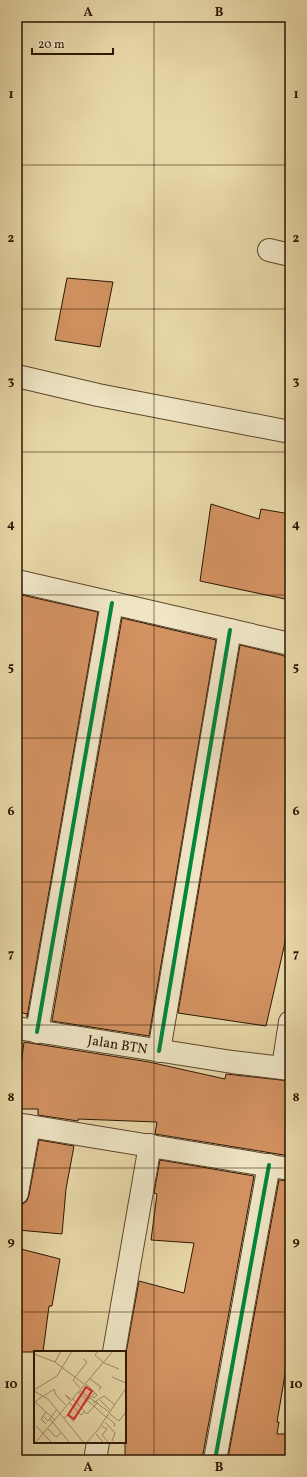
<svg xmlns="http://www.w3.org/2000/svg" width="307" height="1477" viewBox="0 0 307 1477" font-family="Vollkorn,serif">
  <rect width="100%" height="100%" fill="#e8d8a8"/>
  <filter id="stains"><feTurbulence type="fractalNoise" baseFrequency=".005" numOctaves="4"/><feColorMatrix values="0 0 0 0 .2 0 0 0 0 .09 0 0 0 0 .02 0 0 0 .5 -.17"/></filter>
  <radialGradient id="worn" r=".72"><stop offset=".6" stop-color="#630" stop-opacity="0"/><stop offset="1" stop-color="#630" stop-opacity=".3"/></radialGradient>
  <g fill="#d39262" stroke="#2c1602">
    <path d="M 67,278 L 113,282 L 100,347 L 55,340 Z"/>
    <path d="M 211,504 L 259,519 L 261,509 L 290,514 L 290,600 L 200,581 Z"/>
    <path d="M 17,594 L 98,612 L 27,1017 L 27,1014 L 17,1012 Z"/>
    <path d="M 122,618 L 216,640 L 149,1036 L 52,1021 Z"/>
    <path d="M 240,645 L 281,655 L 290,658 L 290,909 L 284,947 L 266,1026 L 178,1013 Z"/>
    <path d="M 24,1042 L 149,1062 L 225,1079 L 226,1074 L 290,1081 L 290,1156 L 155,1134 L 157,1122 L 78,1119 L 78,1121 L 38,1115 L 38,1109 L 17,1109 L 17,1097 Z"/>
    <path d="M 39,1140 L 74,1146 L 66,1189 L 62,1234 L 18,1230 L 21,1205 L 27,1201 L 29,1195 Z"/>
    <path d="M 160,1160 L 254,1176 L 203,1454 L 202,1454 L 201,1460 L 125,1460 L 125,1359 L 139,1281 L 184,1293 L 194,1243 L 151,1240 L 157,1194 L 154,1193 Z"/>
    <path d="M 279,1180 L 290,1181 L 290,1345 L 277,1422 L 279,1422 L 277,1434 L 290,1434 L 290,1460 L 237,1460 L 228,1458 Z"/>
    <path d="M 17,1248 L 60,1259 L 52,1306 L 49,1306 L 43,1352 L 17,1352 Z"/>
  </g>
  <g fill="none" stroke-linecap="round" stroke-linejoin="round">
    <defs>
      <g id="minor">
        <path d="M 269,250 L 290,255"/>
        <path d="M 17,376 L 98,395 L 290,432"/>
        <path d="M 17,581 L 290,644"/>
        <path id="s1" d="M 17,1028 L 232,1062 L 290,1069"/>
        <path d="M 37,1032 L 112,603"/>
        <path d="M 159,1051 L 230,630"/>
        <path d="M 283,1067 L 290,1022"/>
        <path d="M 17,1124 L 290,1169"/>
        <path d="M 17,1193 L 29,1126"/>
        <path d="M 114,1352 L 150,1145"/>
        <path d="M 95,1460 L 98,1442"/>
        <path d="M 215,1460 L 269,1165"/>
      </g>
    </defs>
    <use href="#minor" stroke="#5b462c" stroke-width="24"/>
    <use href="#minor" stroke="#f0e6c6" stroke-width="22"/>
    <defs>
      <g id="cycleway">
        <path d="M 37,1032 L 112,603"/>
        <path d="M 159,1051 L 230,630"/>
        <path d="M 215,1460 L 269,1165"/>
      </g>
    </defs>
    <use href="#cycleway" stroke="#f0e6c6" stroke-width="6"/>
    <use href="#cycleway" stroke="#00873e" stroke-width="4"/>
  </g>
  <path fill="none" stroke="#2c1602" stroke-width="1" stroke-opacity="0.55" d="M 154,17 L 154,1460M 17,165 L 290,165M 17,309 L 290,309M 17,452 L 290,452M 17,595 L 290,595M 17,738 L 290,738M 17,882 L 290,882M 17,1025 L 290,1025M 17,1168 L 290,1168M 17,1312 L 290,1312"/>
  <g text-anchor="middle" stroke-width="3" stroke-linejoin="round" paint-order="stroke">
    <g font-size="14" fill="#2c1602" stroke="#f0e6c6">
      <text dy="5" stroke="none"><textPath href="#s1" startOffset="102">Jalan BTN</textPath></text>
    </g>
  </g>
  <g transform="translate(34 1351)">
    <rect width="92" height="92" fill="#e8d8a8"/>
    <path fill="none" stroke="#9d8a66" stroke-width="1" d="M 64,0 L 61,4 L 70,12 L 85,18M 0,3 L 21,11 L 50,33M 21,11 L 27,0M 78,26 L 92,32M 56,28 L 67,36 L 65,39M 51,32 L 61,42M 46,37 L 39,29 L 53,11 L 49,8M 0,39 L 23,25 L 38,0M 45,39 L 75,61M 0,40 L 14,48 L 50,92M 44,41 L 72,66M 9,45 L 1,51 L 21,69M 10,45 L 20,38 L 22,44 L 32,54M 38,47 L 53,63 L 64,51M 36,49 L 31,44 L 37,48M 66,49 L 76,59M 35,51 L 47,64 L 51,61M 59,52 L 70,45 L 81,54M 47,57 L 54,49 L 61,42 L 63,44 L 60,47 L 58,45M 12,61 L 7,68 L 12,73M 76,63 L 85,70 L 91,62M 9,65 L 14,70 L 23,58M 73,66 L 81,73 L 80,76M 30,67 L 34,64 L 40,71M 16,68 L 36,92M 71,71 L 81,82 L 78,90M 2,75 L 18,92M 68,75 L 73,78 L 68,84 L 74,91M 14,78 L 22,86 L 28,81M 62,83 L 70,92M 1,92 L 79,0M 52,92 L 63,80 L 92,37"/>
    <path fill="#d62828" fill-opacity="0.15" stroke="#d62828" stroke-width="2" d="M 52,36 L 58,40 L 40,68 L 34,64 Z"/>
    <rect width="92" height="92" fill="none" stroke="#2c1602" stroke-width="2"/>
  </g>
  <rect width="307" height="1477" fill="none" stroke="#e8d8a8" stroke-width="44"/>
  <path d="M32 48v6h81v-6" fill="none" stroke="#2c1602" stroke-width="2"/>
  <text x="38" y="48" font-size="12" fill="#2c1602" stroke="#f0e6c6" stroke-width="3" paint-order="stroke">20 m</text>
  <rect x="22" y="22" width="263" height="1433" fill="none" stroke="#2c1602" stroke-width="1.5"/>
  <g font-size="13" text-anchor="middle" font-weight="bold" fill="#2c1602">
    <text x="88" y="16">A</text>
    <text x="219" y="16">B</text>
    <text x="11" y="98">1</text>
    <text x="296" y="98">1</text>
    <text x="11" y="242">2</text>
    <text x="296" y="242">2</text>
    <text x="11" y="385">3</text>
    <text x="296" y="385">3</text>
    <text x="11" y="528">4</text>
    <text x="296" y="528">4</text>
    <text x="11" y="671">5</text>
    <text x="296" y="671">5</text>
    <text x="11" y="815">6</text>
    <text x="296" y="815">6</text>
    <text x="11" y="958">7</text>
    <text x="296" y="958">7</text>
    <text x="11" y="1101">8</text>
    <text x="296" y="1101">8</text>
    <text x="11" y="1245">9</text>
    <text x="296" y="1245">9</text>
    <text x="11" y="1388">10</text>
    <text x="296" y="1388">10</text>
    <text x="88" y="1471">A</text>
    <text x="219" y="1471">B</text>
  </g>
  <rect width="100%" height="100%" filter="url(#stains)"/>
  <rect width="100%" height="100%" fill="url(#worn)"/>
</svg>
